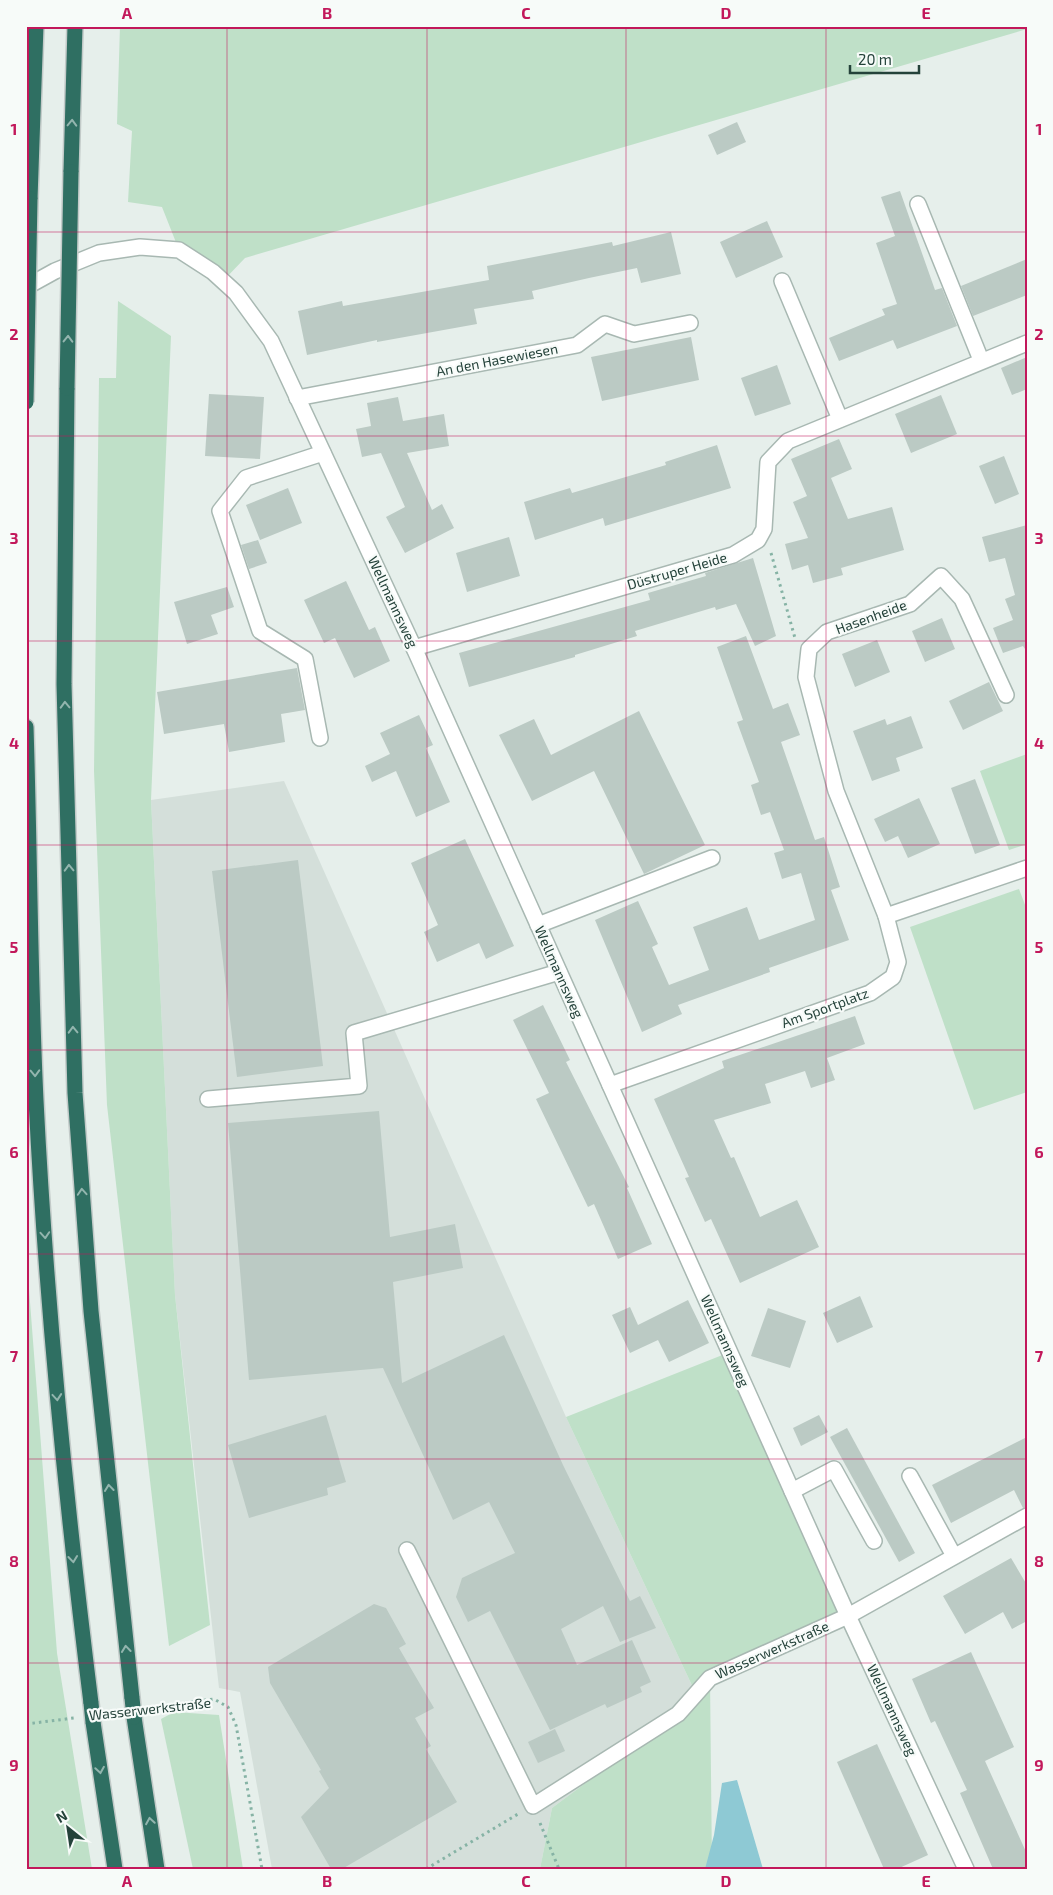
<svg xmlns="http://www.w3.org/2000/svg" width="1053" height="1895" viewBox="0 0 1053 1895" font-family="'Exo 2',sans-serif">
  <rect width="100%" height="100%" fill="#e6efeb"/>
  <path fill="#d4dfda" d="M 284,781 L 566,1417 L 696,1694 L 678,1714 L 552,1808 L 540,1869 L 272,1869 L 240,1692 L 219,1688 L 175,1295 L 151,800 Z"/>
  <g fill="#bfe0c8">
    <path d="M 120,26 L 1027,26 L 1027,29 L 245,258 L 223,281 L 179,250 L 162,207 L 128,202 L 132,131 L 117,124 Z"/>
    <path d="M 118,301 L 171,336 L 151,800 L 175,1295 L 210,1625 L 169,1646 L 107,1105 L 94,771 L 99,378 L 116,378 Z"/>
    <path d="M 1027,754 L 1027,844 L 1009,850 L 980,771 Z"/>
    <path d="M 1019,889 L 1027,910 L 1027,1092 L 974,1110 L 910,927 Z"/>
    <path d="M 26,1250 L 57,1653 L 92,1869 L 28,1869 L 26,1859 Z"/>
    <path d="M 730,1352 L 848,1616 L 710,1678 L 712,1869 L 540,1869 L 552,1808 L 678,1714 L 696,1694 L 566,1417 Z"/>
    <path d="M 174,1712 L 219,1715 L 243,1869 L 193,1869 L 161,1719 Z"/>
  </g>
  <path fill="#8ec9d4" d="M 737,1780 L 763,1869 L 705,1869 L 714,1835 L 722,1783 Z"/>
  <g fill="#bbcac4">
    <path d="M 737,122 L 746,142 L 717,155 L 708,135 Z"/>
    <path d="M 900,191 L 935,290 L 942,288 L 957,326 L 897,349 L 893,340 L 839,361 L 829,338 L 885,315 L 882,309 L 897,304 L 876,243 L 895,236 L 881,197 Z"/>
    <path d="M 767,221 L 783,257 L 736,278 L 720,242 Z"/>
    <path d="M 671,232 L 681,274 L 641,283 L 637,268 L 589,278 L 532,291 L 534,299 L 474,309 L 477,324 L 377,342 L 377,340 L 307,355 L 298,311 L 342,301 L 343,306 L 489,280 L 487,266 L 612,242 L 613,246 Z"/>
    <path d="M 1027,259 L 1027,295 L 973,316 L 961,286 Z"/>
    <path d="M 691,337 L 699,380 L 602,401 L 591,357 Z"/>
    <path d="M 1027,357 L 1027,389 L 1012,395 L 1001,368 Z"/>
    <path d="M 777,365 L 791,404 L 755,416 L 741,378 Z"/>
    <path d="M 209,394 L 264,397 L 260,459 L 205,456 Z"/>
    <path d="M 941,395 L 957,434 L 911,453 L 895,414 Z"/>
    <path d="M 398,397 L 403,421 L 444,414 L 449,446 L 407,453 L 432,510 L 442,504 L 454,528 L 405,553 L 386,517 L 405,507 L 381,453 L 362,457 L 356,429 L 371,426 L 367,403 Z"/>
    <path d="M 839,439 L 852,469 L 831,478 L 848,519 L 892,507 L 904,550 L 841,568 L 843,575 L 813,583 L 808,565 L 792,570 L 785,544 L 808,538 L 793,502 L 807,496 L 791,459 Z"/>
    <path d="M 717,445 L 731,488 L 605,526 L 603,518 L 535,540 L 524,502 L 570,488 L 572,493 L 666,465 L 665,462 Z"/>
    <path d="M 1004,456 L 1019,494 L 995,504 L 979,466 Z"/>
    <path d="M 288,488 L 302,523 L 260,540 L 246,505 Z"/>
    <path d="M 1027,525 L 1027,652 L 1023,646 L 1003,653 L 993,628 L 1013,620 L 1005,599 L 1015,595 L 1005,558 L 989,562 L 982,537 Z"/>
    <path d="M 509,537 L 520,576 L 467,592 L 456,553 Z"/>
    <path d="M 258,540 L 267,563 L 249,569 L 241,545 Z"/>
    <path d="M 753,558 L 776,636 L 755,646 L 736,604 L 716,610 L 715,607 L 635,631 L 637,636 L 575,655 L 575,657 L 469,687 L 459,653 L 650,600 L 648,593 L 706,576 L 705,573 Z"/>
    <path d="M 346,581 L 369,630 L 375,627 L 390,661 L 354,678 L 335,638 L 324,643 L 304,600 Z"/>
    <path d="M 227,587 L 234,607 L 211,615 L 218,634 L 187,644 L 174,602 Z"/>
    <path d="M 942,618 L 955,649 L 925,662 L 912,631 Z"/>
    <path d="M 746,636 L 773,709 L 788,703 L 800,735 L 781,742 L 815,840 L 824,837 L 840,887 L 831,890 L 849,940 L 769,968 L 770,972 L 678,1005 L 682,1014 L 642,1032 L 595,920 L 638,901 L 658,944 L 652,947 L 669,985 L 709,970 L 693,927 L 747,907 L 759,940 L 815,920 L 801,873 L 782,879 L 774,853 L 784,850 L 770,812 L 761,815 L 751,785 L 759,782 L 737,722 L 743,720 L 717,647 Z"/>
    <path d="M 877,640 L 890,672 L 855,687 L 842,654 Z"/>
    <path d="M 297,668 L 305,710 L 281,714 L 285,742 L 229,752 L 224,724 L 164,734 L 157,692 Z"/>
    <path d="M 989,682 L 1003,711 L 963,730 L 949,701 Z"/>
    <path d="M 639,711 L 705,845 L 644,874 L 594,771 L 532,801 L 499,735 L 534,719 L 551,755 Z"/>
    <path d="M 419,715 L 433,745 L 426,748 L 450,802 L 416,817 L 396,771 L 372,782 L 365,766 L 390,754 L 380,733 Z"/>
    <path d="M 911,716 L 923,748 L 896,758 L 900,771 L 872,781 L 853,731 L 885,719 L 887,725 Z"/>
    <path d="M 975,779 L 1000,845 L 975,854 L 951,788 Z"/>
    <path d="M 919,798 L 940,844 L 908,858 L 898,836 L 885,842 L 874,819 Z"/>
    <path d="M 465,839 L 514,946 L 486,959 L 479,943 L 437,962 L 424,932 L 438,925 L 411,863 Z"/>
    <path d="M 298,860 L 323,1066 L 237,1077 L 212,871 Z"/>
    <path d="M 543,1005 L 570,1060 L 566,1062 L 629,1187 L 627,1188 L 652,1244 L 618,1259 L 594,1204 L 588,1207 L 536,1099 L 549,1093 L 513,1020 Z"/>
    <path d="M 855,1016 L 865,1044 L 827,1058 L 835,1080 L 811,1088 L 805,1071 L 765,1084 L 771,1103 L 714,1120 L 731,1158 L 734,1157 L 760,1217 L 797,1200 L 819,1247 L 740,1283 L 711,1219 L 705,1222 L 685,1178 L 689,1177 L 654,1099 L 724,1068 L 722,1061 Z"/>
    <path d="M 379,1111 L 390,1237 L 455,1224 L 463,1268 L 393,1282 L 402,1383 L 504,1335 L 563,1465 L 630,1601 L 640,1596 L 656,1628 L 620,1642 L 603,1606 L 561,1629 L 577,1665 L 632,1640 L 651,1682 L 640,1687 L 642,1692 L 607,1708 L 605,1704 L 550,1730 L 490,1611 L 468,1622 L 456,1597 L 462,1578 L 515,1553 L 489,1502 L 453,1520 L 383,1368 L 249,1380 L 228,1123 Z"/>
    <path d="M 860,1296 L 873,1327 L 837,1343 L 823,1313 Z"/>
    <path d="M 688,1300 L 709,1343 L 669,1362 L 658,1340 L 630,1353 L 612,1315 L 630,1307 L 638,1325 Z"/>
    <path d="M 768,1308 L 806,1321 L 790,1368 L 751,1356 Z"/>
    <path d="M 326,1415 L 346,1482 L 327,1488 L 328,1495 L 249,1518 L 228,1445 Z"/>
    <path d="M 819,1415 L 828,1432 L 801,1446 L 793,1428 Z"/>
    <path d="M 847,1428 L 915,1553 L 899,1562 L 830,1437 Z"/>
    <path d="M 1027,1437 L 1027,1507 L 1023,1508 L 1014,1490 L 951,1523 L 932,1485 Z"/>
    <path d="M 1011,1558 L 1027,1585 L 1027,1621 L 1012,1629 L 1003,1612 L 965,1634 L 943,1596 Z"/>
    <path d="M 374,1604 L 386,1608 L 406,1644 L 399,1648 L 434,1708 L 415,1718 L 431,1746 L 426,1749 L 457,1802 L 342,1869 L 331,1869 L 301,1817 L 329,1788 L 319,1771 L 321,1770 L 270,1683 L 268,1667 Z"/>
    <path d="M 971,1652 L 1014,1747 L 985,1761 L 1027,1854 L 1027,1869 L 993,1869 L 960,1793 L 967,1790 L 935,1721 L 931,1723 L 912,1679 Z"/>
    <path d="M 555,1729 L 565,1751 L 538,1763 L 528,1742 Z"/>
    <path d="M 877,1744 L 928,1855 L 897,1869 L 884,1869 L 837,1762 Z"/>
  </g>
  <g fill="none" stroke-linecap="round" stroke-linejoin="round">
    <defs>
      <g id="minor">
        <path d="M 918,204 L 981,360"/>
        <path d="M 782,281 L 840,419"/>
        <path d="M 26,287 L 55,271 L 99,253 L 140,247 L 179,250 L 213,272 L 236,293 L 271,341 L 414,648 L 848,1616 L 966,1869"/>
        <path d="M 297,398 L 577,345 L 605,324 L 634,334 L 690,323"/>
        <path d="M 414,648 L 733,555 L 758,540 L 764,529 L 768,462 L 788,441 L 1027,343"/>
        <path d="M 320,738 L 305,659 L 260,631 L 220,511 L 246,478 L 323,453"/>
        <path d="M 886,916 L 1027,868"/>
        <path d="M 538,925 L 712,858"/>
        <path d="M 610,1085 L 870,993 L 893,977 L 898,962 L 886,916 L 836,791 L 806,677 L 809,649 L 827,632 L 910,604 L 941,576 L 962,599 L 1006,695"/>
        <path d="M 208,1099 L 359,1086 L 354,1033 L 559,972"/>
        <path d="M 910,1476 L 954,1556"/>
        <path d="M 792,1491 L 834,1469 L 874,1541"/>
        <path d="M 407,1550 L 533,1806 L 678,1714 L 710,1678 L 848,1616 L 1027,1516"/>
      </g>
      <g id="highway">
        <path d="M 71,172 L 75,26"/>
        <path d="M 30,199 L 36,26"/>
        <path d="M 67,388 L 64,684 L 75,1093 L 91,1311 L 132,1698"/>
        <path d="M 26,727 C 30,851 30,976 36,1100 C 46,1302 66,1503 91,1703"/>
        <path d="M 134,1717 L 157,1869"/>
        <path d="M 93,1722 L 115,1869"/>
      </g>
    </defs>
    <use href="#minor" stroke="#a8b8b2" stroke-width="18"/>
    <use href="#highway" stroke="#c2cac8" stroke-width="18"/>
    <g stroke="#86b3a5" stroke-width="3" stroke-dasharray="2.5 4" stroke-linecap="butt">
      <path d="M 771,553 L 795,638"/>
      <path d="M 152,1707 L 214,1699 L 228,1707 L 236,1725 L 262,1869"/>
      <path d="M 26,1724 L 74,1718"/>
      <path d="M 540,1823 L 559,1869"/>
      <path d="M 426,1869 L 518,1814"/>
    </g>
    <use href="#minor" stroke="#fff" stroke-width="15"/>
    <use href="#highway" stroke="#2f6f62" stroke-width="15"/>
    <defs>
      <g id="highway-bridge">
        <path d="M 67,388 L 71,172"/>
        <path d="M 26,402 L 30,199"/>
        <path d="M 132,1698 L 134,1717"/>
        <path d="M 91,1703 L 93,1722"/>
      </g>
    </defs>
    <use href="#highway-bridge" stroke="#c2cac8" stroke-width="18" stroke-linecap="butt"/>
    <use href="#highway-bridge" stroke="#2f6f62" stroke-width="15"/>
  </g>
  <defs><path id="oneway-chevron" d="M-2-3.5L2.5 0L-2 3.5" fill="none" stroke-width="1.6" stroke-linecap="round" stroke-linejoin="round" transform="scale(1.25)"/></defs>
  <g stroke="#93b5ae">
    <use href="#oneway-chevron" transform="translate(72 123) rotate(-88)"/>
    <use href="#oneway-chevron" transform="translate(68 339) rotate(-89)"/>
    <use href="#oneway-chevron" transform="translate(65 705) rotate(-92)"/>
    <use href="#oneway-chevron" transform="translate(69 868) rotate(-92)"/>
    <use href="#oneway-chevron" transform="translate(73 1030) rotate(-92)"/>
    <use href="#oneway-chevron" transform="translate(35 1073) rotate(88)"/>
    <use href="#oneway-chevron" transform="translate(82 1192) rotate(-94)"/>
    <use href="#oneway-chevron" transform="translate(45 1235) rotate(86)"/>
    <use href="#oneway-chevron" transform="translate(57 1397) rotate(85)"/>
    <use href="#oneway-chevron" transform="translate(109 1488) rotate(-96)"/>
    <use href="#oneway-chevron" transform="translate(73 1559) rotate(84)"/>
    <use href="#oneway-chevron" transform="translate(126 1649) rotate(-96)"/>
    <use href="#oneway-chevron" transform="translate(100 1770) rotate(81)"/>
    <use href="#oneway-chevron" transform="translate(150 1821) rotate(-99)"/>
  </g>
  <path fill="none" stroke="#c2185b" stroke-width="1" stroke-opacity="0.55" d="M 227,26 L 227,1869M 427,26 L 427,1869M 626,26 L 626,1869M 826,26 L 826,1869M 26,232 L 1027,232M 26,436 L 1027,436M 26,641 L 1027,641M 26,845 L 1027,845M 26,1050 L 1027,1050M 26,1254 L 1027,1254M 26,1459 L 1027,1459M 26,1663 L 1027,1663"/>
  <g text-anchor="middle" stroke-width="4.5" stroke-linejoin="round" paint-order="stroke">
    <g font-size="14" fill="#24423a" stroke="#f7fbf9">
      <text transform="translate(497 360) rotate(-11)" y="5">An den Hasewiesen</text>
      <text transform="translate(677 571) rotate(-16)" y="5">Düstruper Heide</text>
      <text transform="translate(393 602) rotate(65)" y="5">Wellmannsweg</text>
      <text transform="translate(871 617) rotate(-20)" y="5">Hasenheide</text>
      <text transform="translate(559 972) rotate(66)" y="5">Wellmannsweg</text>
      <text transform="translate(825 1008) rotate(-20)" y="5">Am Sportplatz</text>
      <text transform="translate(725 1341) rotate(66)" y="5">Wellmannsweg</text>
      <text transform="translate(772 1650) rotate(-24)" y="5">Wasserwerkstraße</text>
      <text transform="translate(150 1709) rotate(-6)" y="5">Wasserwerkstraße</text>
      <text transform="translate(892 1710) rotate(65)" y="5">Wellmannsweg</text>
    </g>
  </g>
  <rect width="1053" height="1895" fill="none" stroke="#f7fbf9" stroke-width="55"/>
  <g transform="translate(68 1828) rotate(330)" stroke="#f7fbf9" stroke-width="4" paint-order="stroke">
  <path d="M0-4L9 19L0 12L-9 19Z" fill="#24423a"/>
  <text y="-8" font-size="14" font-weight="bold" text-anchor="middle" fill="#24423a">N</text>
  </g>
  <path d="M850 65v8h69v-8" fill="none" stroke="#24423a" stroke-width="2.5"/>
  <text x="858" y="65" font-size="15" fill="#24423a" stroke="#f7fbf9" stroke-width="4" paint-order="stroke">20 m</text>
  <rect x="28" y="28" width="998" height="1840" fill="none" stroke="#c2185b" stroke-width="2"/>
  <g font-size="16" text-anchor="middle" font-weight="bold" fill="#c2185b">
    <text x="127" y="19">A</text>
    <text x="327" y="19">B</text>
    <text x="526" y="19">C</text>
    <text x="726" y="19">D</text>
    <text x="926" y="19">E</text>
    <text x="14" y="135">1</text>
    <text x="1039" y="135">1</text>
    <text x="14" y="340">2</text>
    <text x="1039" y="340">2</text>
    <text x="14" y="544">3</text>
    <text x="1039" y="544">3</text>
    <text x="14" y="749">4</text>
    <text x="1039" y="749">4</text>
    <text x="14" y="953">5</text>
    <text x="1039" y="953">5</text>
    <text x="14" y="1158">6</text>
    <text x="1039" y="1158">6</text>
    <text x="14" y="1362">7</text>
    <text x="1039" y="1362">7</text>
    <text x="14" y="1567">8</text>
    <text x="1039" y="1567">8</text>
    <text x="14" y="1771">9</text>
    <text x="1039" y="1771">9</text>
    <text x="127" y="1887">A</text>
    <text x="327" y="1887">B</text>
    <text x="526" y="1887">C</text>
    <text x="726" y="1887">D</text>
    <text x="926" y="1887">E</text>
  </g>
</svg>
